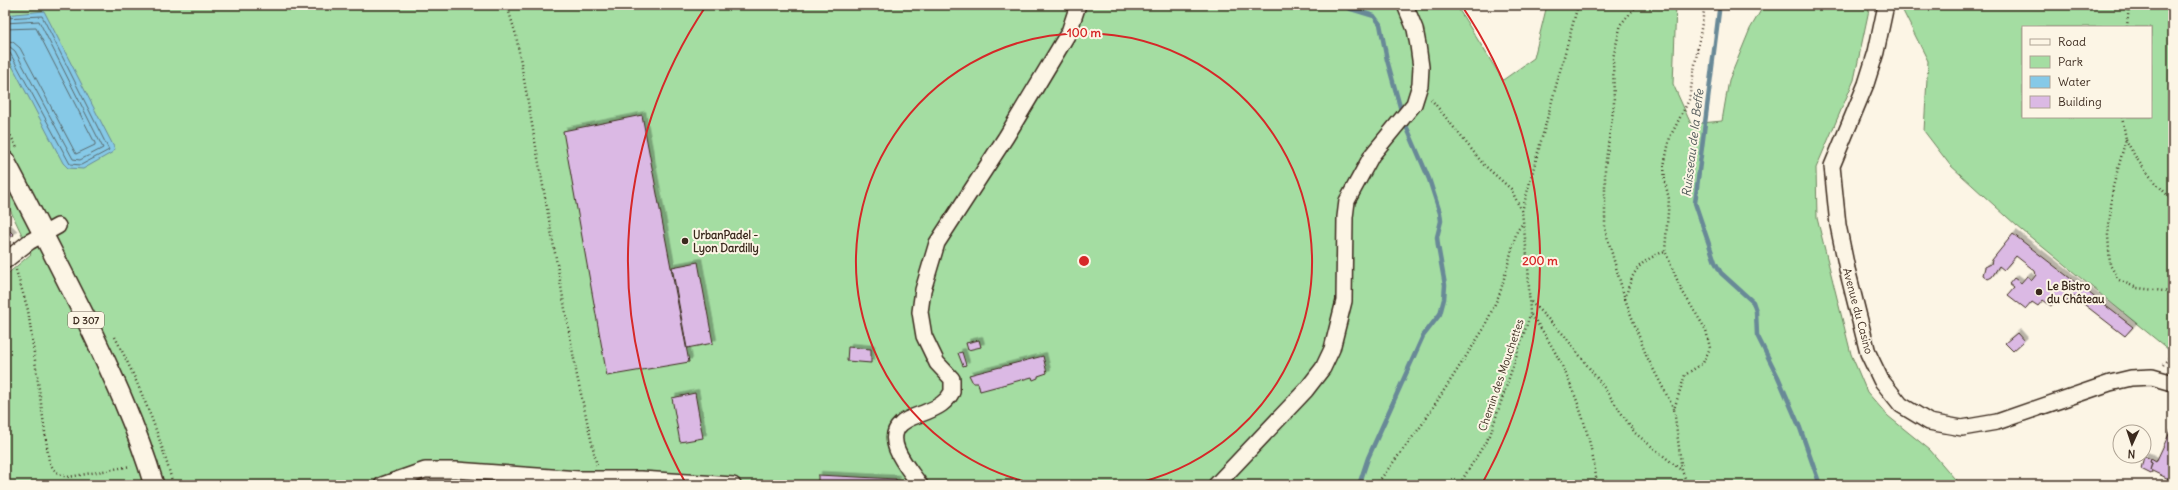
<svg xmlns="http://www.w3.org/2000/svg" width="2178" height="490" viewBox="0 0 2178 490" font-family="Delius,sans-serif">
  <defs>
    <filter id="shadow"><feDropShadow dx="3.5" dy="-3.5" stdDeviation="0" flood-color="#0004"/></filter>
  </defs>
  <rect width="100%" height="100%" fill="#fcf5e5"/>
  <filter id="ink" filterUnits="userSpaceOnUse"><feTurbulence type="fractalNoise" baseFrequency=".025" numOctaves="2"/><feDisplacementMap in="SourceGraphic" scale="8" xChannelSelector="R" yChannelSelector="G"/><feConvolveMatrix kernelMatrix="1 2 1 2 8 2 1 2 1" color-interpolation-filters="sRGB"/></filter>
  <g filter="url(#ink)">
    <g fill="#a4dda2" stroke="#708460" fill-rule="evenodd">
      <path d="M 5,5 L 1456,5 L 1503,80 L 1534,58 L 1547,5 L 1676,5 L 1673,84 L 1691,124 L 1722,121 L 1729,80 L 1750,29 L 1764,5 L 1870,5 L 1854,80 L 1816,168 L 1817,218 L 1851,354 L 1867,392 L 1888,416 L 1930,450 L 1960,485 L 733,485 L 456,470 L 382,485 L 5,485 L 5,276 L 31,254 L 5,199 Z"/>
      <path d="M 1900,5 L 2173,5 L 2173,355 L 2169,350 L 2017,226 L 1950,165 L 1924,131 L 1928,61 ZM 2023,27 L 2151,27 L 2151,117 L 2023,117 Z"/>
    </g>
    <path fill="#86c9e7" stroke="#688997" d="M 44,11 L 115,149 L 113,152 L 83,169 L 68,168 L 63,163 L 5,52 L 5,15 Z"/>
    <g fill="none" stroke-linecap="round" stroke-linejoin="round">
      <g stroke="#596a6e" stroke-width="1">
        <path d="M 5,18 L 42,16 L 109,150 L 81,165 L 70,164 L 10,53 L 5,51"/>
        <path d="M 5,23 L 39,21 L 103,148 L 80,160 L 73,159 L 15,51 L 10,47 L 5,46"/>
        <path d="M 5,29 L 36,28 L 95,143 L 95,145 L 76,154 L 20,48 L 13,42 L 5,40"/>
      </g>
      <g stroke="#688997" stroke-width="4.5">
        <path d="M 1345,5 L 1348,8 L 1374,16 L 1380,24 L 1387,60 L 1402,114"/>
        <path d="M 1719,11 L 1695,203 L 1715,262 L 1721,273 L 1753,302 L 1756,311 L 1757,335 L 1778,377 L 1800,428 L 1820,485"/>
        <path d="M 1359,485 L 1368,458 L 1423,336 L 1440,314 L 1444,299 L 1445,285 L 1438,246 L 1437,237 L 1441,221 L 1440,213 L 1429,179 L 1404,121"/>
      </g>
    </g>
    <g fill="#dbb9e4" stroke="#3b2a1e" filter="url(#shadow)">
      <path d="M 642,115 L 689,362 L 607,376 L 563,131 Z"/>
      <path d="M 5,226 L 14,235 L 5,241 Z"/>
      <path d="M 2013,234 L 2133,327 L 2125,336 L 2072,295 L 2065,304 L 2058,298 L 2051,306 L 2043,300 L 2038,306 L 2032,302 L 2026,309 L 2008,295 L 2014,288 L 2009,284 L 2014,278 L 2021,283 L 2027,276 L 2032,280 L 2036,275 L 2035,271 L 2016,256 L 2004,270 L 1999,266 L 1992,277 L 1988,279 L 1983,275 L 1985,267 L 1991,264 L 1992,260 Z"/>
      <path d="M 698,262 L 713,343 L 687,348 L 672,267 Z"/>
      <path d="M 2017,333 L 2024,341 L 2013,351 L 2005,343 Z"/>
      <path d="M 979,340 L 981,347 L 968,350 L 966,343 Z"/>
      <path d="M 848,347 L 871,349 L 871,363 L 847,361 Z"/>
      <path d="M 962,352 L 966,365 L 963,366 L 958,353 Z"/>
      <path d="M 1043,356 L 1047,373 L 1038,376 L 1038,378 L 1033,380 L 1032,377 L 980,391 L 978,383 L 973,383 L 969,375 Z"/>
      <path d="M 695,393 L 703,438 L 680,442 L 672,398 Z"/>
      <path d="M 2171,430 L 2173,431 L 2173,481 L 2150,470 L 2152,463 L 2150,462 L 2151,459 L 2156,462 Z"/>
      <path d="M 2144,456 L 2151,459 L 2150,462 L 2152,463 L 2150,470 L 2152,472 L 2151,474 L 2141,469 Z"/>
      <path d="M 818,475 L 896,479 L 896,485 L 818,485 Z"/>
    </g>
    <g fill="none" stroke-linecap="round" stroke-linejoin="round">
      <defs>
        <g id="minor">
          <path d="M 1886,5 L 1876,52 L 1866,84 L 1832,166 L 1838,225 L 1847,269 L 1868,353 L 1881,380 L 1901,405 L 1929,422 L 1962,428 L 1997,422 L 2110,383 L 2131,378 L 2152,377 L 2173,383"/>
          <path d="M 5,261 L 29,242 L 58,226"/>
          <path d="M 382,485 L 425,470 L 456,470 L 579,479 L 641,479 L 733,485"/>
          <path d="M 920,485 C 910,470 882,441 901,424 C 907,418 919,415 926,412 C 938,407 946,403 952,392 L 952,379 L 937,363 L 924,336 L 920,312 L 923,290 L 937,243 L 1006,137 L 1069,32 L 1078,5"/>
          <path d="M 1216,485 L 1306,390 L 1323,368 L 1332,349 L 1344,301 L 1345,217 L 1347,201 L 1372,155 L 1414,104 L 1420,85 L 1421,67 L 1418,45 L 1415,29 L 1405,5"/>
        </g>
        <path id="major" d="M 5,161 C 33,213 59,265 85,317 C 111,372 137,427 154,485"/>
      </defs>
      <use href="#minor" stroke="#3b2a1e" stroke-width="18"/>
      <use href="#major" stroke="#3b2a1e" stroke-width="22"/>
      <g stroke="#3b2a1e" stroke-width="2.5" stroke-dasharray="1 3" stroke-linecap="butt">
        <path d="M 507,5 L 516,35 L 577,376 L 597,466"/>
        <path d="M 1637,5 L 1621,24 L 1613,58 L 1614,104 L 1605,167 L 1605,229 L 1625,299 L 1646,355 L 1674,409"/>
        <path d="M 2127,27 L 2129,5"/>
        <path d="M 1431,99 L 1484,165 L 1511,189 L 1522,212 L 1528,264 L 1530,315 L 1490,435 L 1459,485"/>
        <path d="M 2122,117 L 2126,139 L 2113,187 L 2108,235 L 2110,265 L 2119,280 L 2137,288 L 2173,292"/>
        <path d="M 5,125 L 17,148"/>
        <path d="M 2126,139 C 2137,164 2154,181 2173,201"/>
        <path d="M 1522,211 L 1578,5"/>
        <path d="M 16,270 L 28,310 L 49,461 C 54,471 58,475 69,477 L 131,466"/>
        <path d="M 1625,299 C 1633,270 1637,263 1665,251"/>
        <path d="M 1531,302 L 1564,335 L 1603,386 L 1635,433 L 1681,470"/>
        <path d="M 1531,315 C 1566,360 1591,428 1597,485"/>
        <path d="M 115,337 C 139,384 160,434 173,485"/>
        <path d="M 2163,365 L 2173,353"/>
        <path d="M 1376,485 L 1421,426 L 1483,330 L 1500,293 L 1517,231 L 1523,223"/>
        <path d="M 1688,485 L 1682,471 L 1674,409 L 1685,375 L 1703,363 L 1710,348 L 1706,330 L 1681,289 L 1665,251 L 1669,199 L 1665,182 L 1664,166 L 1670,137 L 1689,100 L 1705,5"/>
      </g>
      <use href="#minor" stroke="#fcf5e5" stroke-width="15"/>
      <use href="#major" stroke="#fcf5e5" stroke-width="19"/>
    </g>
  </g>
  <g fill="none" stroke="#d62828" stroke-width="2">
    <path d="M1040 485A228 228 0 1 1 1128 485"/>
    <path d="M685 482A456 456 0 0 1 706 6M1462 6A456 456 0 0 1 1483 482"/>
  </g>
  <g fill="#3b2a1e" stroke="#fcf5e5" stroke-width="1.5">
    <circle cx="685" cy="241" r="4"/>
    <circle cx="2039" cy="292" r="4"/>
  </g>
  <g text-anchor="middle" stroke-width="4" stroke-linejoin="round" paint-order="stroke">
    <rect fill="#fcf5e5" stroke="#75675a" stroke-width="1" x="68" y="312" width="36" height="16" rx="3"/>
    <g font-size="10" font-weight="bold" fill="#3b2a1e">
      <text x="86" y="324">D 307</text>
    </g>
    <g font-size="11" font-weight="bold" fill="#3b2a1e" stroke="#fcf5e5" text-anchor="start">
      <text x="693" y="239">UrbanPadel -<tspan x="693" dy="13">Lyon Dardilly</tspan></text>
      <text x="2047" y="290">Le Bistro<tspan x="2047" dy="13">du Château</tspan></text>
    </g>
    <g font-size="11" fill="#3b2a1e" stroke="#fcf5e5">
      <text transform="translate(1858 311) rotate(75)" y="4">Avenue du Casino</text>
      <text transform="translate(1501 375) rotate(-71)" y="4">Chemin des Mouchettes</text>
    </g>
    <g font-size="12" font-style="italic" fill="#525a5a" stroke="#fcf5e5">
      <text transform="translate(1693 143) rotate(-83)" y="4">Ruisseau de la Beffe</text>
    </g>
  </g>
  <circle cx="1084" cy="261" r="6" fill="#d62828" stroke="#fcf5e5" stroke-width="2"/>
  <g font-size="12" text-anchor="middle" font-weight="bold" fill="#d62828" stroke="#fcf5e5" stroke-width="4" stroke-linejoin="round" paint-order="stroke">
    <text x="1084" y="37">100 m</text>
    <text x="1540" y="265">200 m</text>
  </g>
  <rect width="2178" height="490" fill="none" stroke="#fcf5e5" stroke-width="20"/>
  <rect x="10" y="10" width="2158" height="470" fill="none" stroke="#3b2a1e" stroke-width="1.5" filter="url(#ink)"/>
  <rect x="2022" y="26" width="130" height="92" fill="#fcf5e5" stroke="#afa495"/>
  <rect x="2030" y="39" width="20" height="6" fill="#fcf5e5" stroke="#afa495"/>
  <text x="2058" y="46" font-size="12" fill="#3b2a1e">Road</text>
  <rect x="2030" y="56" width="20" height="12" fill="#a4dda2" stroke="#afa495"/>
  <text x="2058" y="66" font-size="12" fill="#3b2a1e">Park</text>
  <rect x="2030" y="76" width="20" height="12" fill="#86c9e7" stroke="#afa495"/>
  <text x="2058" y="86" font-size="12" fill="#3b2a1e">Water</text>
  <rect x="2030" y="96" width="20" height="12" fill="#dbb9e4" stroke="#afa495"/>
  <text x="2058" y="106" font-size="12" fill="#3b2a1e">Building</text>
  <g transform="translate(2132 444) rotate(183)"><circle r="19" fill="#fcf5e5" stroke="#afa495"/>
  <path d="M0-3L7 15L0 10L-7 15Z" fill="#3b2a1e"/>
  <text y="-6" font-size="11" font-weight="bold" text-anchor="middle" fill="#3b2a1e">N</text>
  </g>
</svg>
